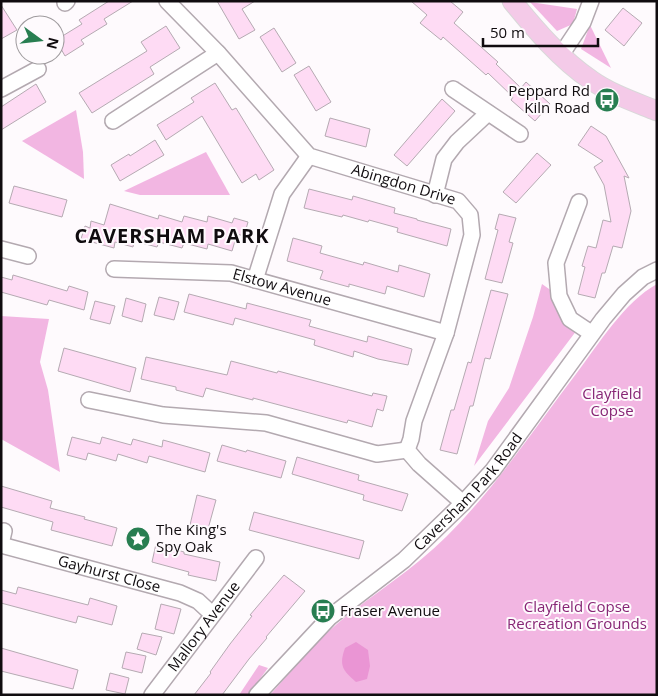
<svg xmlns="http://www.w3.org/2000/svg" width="658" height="696" viewBox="0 0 658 696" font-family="'Open Sans',sans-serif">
  <rect width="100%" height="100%" fill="#fefafd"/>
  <g fill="#f2b6e2">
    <path d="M 530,2 L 577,9 L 573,24 L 557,31 Z"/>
    <path d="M 590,25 L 611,68 L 581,49 Z"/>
    <path d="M 76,110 L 83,152 L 84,179 L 22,141 Z"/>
    <path d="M 206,152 L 230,195 L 140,195 L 124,191 Z"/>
    <path d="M 542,284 L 559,296 L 580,326 L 474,466 L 488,421 L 509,388 L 533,317 Z"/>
    <path d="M 657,284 L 657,695 L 270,695 C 291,672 314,643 338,623 C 373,594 414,569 447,536 C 496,487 534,429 576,374 C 599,344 624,302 657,284 Z"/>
    <path d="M 1,316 L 49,319 L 40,362 L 48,390 L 60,472 L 1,439 Z"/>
    <path d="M 259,665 L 268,668 L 248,695 L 239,695 Z"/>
  </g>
  <path fill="#ea95d4" d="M 356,642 L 368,650 L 370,666 L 367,679 L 356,682 C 342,670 339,665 345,648 Z"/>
  <g fill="#fedbf4" stroke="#b5aab2">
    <path d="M 109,1 L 133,1 L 104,19 L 107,24 L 81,40 L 84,44 L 65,56 L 56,40 L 82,24 L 79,20 Z"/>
    <path d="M 217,1 L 255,1 L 242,9 L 255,30 L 239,39 Z"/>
    <path d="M 411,1 L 450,1 L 463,12 L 454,23 L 498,62 L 496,64 L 521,88 L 526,82 L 550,104 L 535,121 L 511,100 L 513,97 L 488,73 L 486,75 L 443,37 L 441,40 L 420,23 L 427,15 Z"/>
    <path d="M 1,5 L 17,30 L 1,39 Z"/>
    <path d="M 623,8 L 642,23 L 624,46 L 605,30 Z"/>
    <path d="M 166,26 L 180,48 L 150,67 L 154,74 L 92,113 L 79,93 L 147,51 L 141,42 Z"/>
    <path d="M 274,28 L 296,63 L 282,72 L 260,37 Z"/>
    <path d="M 309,66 L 331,102 L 316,111 L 294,75 Z"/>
    <path d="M 215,83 L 232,110 L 236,108 L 274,170 L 259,180 L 256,174 L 242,183 L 202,116 L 166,140 L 157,125 L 194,102 L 191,98 Z"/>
    <path d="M 36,84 L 46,102 L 1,130 L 1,107 Z"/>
    <path d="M 442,99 L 455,111 L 407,166 L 394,155 Z"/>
    <path d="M 330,118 L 370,129 L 366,147 L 325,136 Z"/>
    <path d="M 591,126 L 606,136 L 629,178 L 624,176 L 631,211 L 622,248 L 613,246 L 605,273 L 602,273 L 595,298 L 578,294 L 585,267 L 582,266 L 588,246 L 596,248 L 603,220 L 611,222 L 604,185 L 594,167 L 603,161 L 578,145 Z"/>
    <path d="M 155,140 L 164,155 L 120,181 L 111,165 L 129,154 L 130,156 Z"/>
    <path d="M 537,153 L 551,165 L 516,203 L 503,192 Z"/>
    <path d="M 14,186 L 67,200 L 62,217 L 9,203 Z"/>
    <path d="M 309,189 L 352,200 L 353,196 L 395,208 L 394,213 L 417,219 L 417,220 L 451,229 L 447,246 L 397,232 L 398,228 L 369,220 L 368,222 L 343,215 L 342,217 L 304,208 Z"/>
    <path d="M 110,204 L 158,219 L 159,215 L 182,222 L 184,216 L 207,222 L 208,216 L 232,223 L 234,218 L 248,222 L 244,236 L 237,234 L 232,251 L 208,244 L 207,249 L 184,243 L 182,248 L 159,242 L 157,247 L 134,241 L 133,247 L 115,242 L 114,248 L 81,239 L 85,226 L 90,228 L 91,221 L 104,225 Z"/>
    <path d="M 499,214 L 516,218 L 509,242 L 513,243 L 502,283 L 485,279 L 498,230 L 495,229 Z"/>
    <path d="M 293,238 L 322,246 L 320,253 L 363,265 L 364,262 L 398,272 L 399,265 L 430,274 L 424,297 L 387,286 L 385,294 L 349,284 L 349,287 L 320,279 L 323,271 L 287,261 Z"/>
    <path d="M 13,275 L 67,291 L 69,286 L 88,292 L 84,310 L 49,300 L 47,305 L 1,292 L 1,277 L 12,280 Z"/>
    <path d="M 491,290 L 508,294 L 490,359 L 485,358 L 473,406 L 470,406 L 457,454 L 440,450 L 451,410 L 454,410 L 468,362 L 471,363 Z"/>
    <path d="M 189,294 L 246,309 L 247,303 L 311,320 L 309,326 L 367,342 L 368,336 L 412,349 L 408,365 L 378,359 L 354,351 L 353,357 L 314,345 L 315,340 L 235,318 L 233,325 L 184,312 Z"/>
    <path d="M 159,297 L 179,302 L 174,320 L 154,315 Z"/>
    <path d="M 126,298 L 146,304 L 142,322 L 122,316 Z"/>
    <path d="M 95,301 L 115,306 L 110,324 L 90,319 Z"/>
    <path d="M 64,348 L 136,368 L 130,392 L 58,371 Z"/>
    <path d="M 146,357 L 227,375 L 231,361 L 277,373 L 278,371 L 372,396 L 373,393 L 387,396 L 383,411 L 377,409 L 372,427 L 348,420 L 347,423 L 253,398 L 253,400 L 206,388 L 203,397 L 176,390 L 176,387 L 141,379 Z"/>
    <path d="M 72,437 L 100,444 L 102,437 L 131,445 L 133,439 L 162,447 L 163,440 L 210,453 L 205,472 L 149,456 L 147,463 L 118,454 L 116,461 L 88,453 L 86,460 L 67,455 Z"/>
    <path d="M 222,445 L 246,452 L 247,450 L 286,461 L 281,478 L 217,461 Z"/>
    <path d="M 297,457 L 359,475 L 358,480 L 408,494 L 402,511 L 363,500 L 364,495 L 292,474 Z"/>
    <path d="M 1,486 L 52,501 L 50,508 L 85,517 L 84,519 L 117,528 L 112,546 L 51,530 L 53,522 L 1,507 Z"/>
    <path d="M 197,495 L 216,500 L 208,529 L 190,525 Z"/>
    <path d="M 254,512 L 364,541 L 359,559 L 249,530 Z"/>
    <path d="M 156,544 L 184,552 L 184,554 L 220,562 L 216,581 L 188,575 L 189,572 L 152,562 Z"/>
    <path d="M 284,575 L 305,591 L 266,637 L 267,638 L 249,659 L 222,695 L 194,695 L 211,673 L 210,672 L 230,644 L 252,616 L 250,615 Z"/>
    <path d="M 18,587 L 88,605 L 90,598 L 117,606 L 112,625 L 78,616 L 76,623 L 1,603 L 1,590 L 16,594 Z"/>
    <path d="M 161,604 L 181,609 L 174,634 L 155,629 Z"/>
    <path d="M 142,633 L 162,637 L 156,655 L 137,649 Z"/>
    <path d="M 1,648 L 78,670 L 73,689 L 1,671 Z"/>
    <path d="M 126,652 L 146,656 L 142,673 L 122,668 Z"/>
    <path d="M 110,673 L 129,678 L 125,694 L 106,690 Z"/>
  </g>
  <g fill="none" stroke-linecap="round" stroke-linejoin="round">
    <defs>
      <g id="minor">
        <path id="s1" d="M 167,1 L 218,53 L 309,156 L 458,201 L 470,215 L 472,235 L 446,333 L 414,421 L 411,439 L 407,450 L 419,464 L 463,503"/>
        <path d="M 65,3 L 67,1"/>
        <path d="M 561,55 L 583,22 L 591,1"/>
        <path d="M 1,89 L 38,69"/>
        <path d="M 453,89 L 520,134"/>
        <path d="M 113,121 L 218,53"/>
        <path d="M 435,195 L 444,159 L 457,142 L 488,113"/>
        <path d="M 579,202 L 556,263 L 559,296 L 570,319 L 591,333"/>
        <path d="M 1,249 L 28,256"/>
        <path id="s2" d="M 114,269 L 231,273 L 446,333"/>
        <path d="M 255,280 L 282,194 L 309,156"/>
        <path d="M 89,400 L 163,415 L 266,423 L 377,454 L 407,450"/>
        <path d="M 1,544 L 4,531"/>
        <path id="s3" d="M 1,545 L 180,593 L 198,601 L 212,614"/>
        <path id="s4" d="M 152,695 L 256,558"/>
        <path id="s5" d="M 257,695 L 330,617 L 404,560 L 463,503 L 493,470 L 603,319 L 624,294 L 643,277 L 657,270"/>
      </g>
      <path id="major" d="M 512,1 C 534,28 561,60 591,80 C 611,94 635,102 657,111"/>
    </defs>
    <use href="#minor" stroke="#b3a9b0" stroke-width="18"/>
    <use href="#major" stroke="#d9d8d9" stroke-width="21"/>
    <use href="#minor" stroke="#fff" stroke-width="15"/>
    <use href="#major" stroke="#f4cae8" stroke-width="19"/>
  </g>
  <defs>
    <symbol id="bus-disc" viewBox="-11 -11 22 22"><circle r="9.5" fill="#287e51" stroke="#fefafd"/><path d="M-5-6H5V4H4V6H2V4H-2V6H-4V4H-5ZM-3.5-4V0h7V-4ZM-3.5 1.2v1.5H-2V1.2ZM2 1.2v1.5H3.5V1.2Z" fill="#fff"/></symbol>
    <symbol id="sight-disc" viewBox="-11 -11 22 22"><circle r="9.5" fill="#287e51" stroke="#fefafd"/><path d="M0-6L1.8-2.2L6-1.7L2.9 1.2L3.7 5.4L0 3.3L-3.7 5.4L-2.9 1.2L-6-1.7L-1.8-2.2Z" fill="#fff"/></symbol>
  </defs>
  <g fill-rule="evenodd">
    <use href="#bus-disc" x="593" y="86" width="28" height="28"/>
    <use href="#sight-disc" x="124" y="525" width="28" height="28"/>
    <use href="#bus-disc" x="309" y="597" width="28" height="28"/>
  </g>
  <g text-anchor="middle" stroke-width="4" stroke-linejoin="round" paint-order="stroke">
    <g font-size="15" fill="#100c0f" stroke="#fefafd" text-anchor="start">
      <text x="590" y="96" text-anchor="end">Peppard Rd<tspan x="590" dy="17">Kiln Road</tspan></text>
      <text x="156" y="535">The King's<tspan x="156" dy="17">Spy Oak</tspan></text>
      <text x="340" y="616">Fraser Avenue</text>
    </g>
    <g font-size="15" fill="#100c0f" stroke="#fefafd">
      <text dy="5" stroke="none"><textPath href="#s1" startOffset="309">Abingdon Drive</textPath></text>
      <text dy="5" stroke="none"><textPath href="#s2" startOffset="170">Elstow Avenue</textPath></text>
      <text dy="5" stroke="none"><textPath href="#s5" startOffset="294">Caversham Park Road</textPath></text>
      <text dy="5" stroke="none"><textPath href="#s3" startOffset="112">Gayhurst Close</textPath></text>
      <text dy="5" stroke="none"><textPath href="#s4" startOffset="86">Mallory Avenue</textPath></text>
    </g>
    <g font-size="15" fill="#872675" stroke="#fefafd">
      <text x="612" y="399">Clayfield<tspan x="612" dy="17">Copse</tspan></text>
      <text x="577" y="612">Clayfield Copse<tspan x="577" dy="17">Recreation Grounds</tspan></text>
    </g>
    <g font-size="20" font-weight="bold" letter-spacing="1" fill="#100c0f" stroke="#fefafd">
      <text x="172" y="243">CAVERSHAM PARK</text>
    </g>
  </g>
  <rect width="658" height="696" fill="none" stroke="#100c0f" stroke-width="5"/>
  <g transform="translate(40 40) rotate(105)"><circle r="24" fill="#fefafd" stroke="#9f9b9e"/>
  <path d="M0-4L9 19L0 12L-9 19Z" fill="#287e51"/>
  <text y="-8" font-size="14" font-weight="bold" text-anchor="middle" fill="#100c0f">N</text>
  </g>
  <path d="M483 38v8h115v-8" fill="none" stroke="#100c0f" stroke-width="2.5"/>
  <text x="490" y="38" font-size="15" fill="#100c0f" stroke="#fefafd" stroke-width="4" paint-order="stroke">50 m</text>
</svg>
